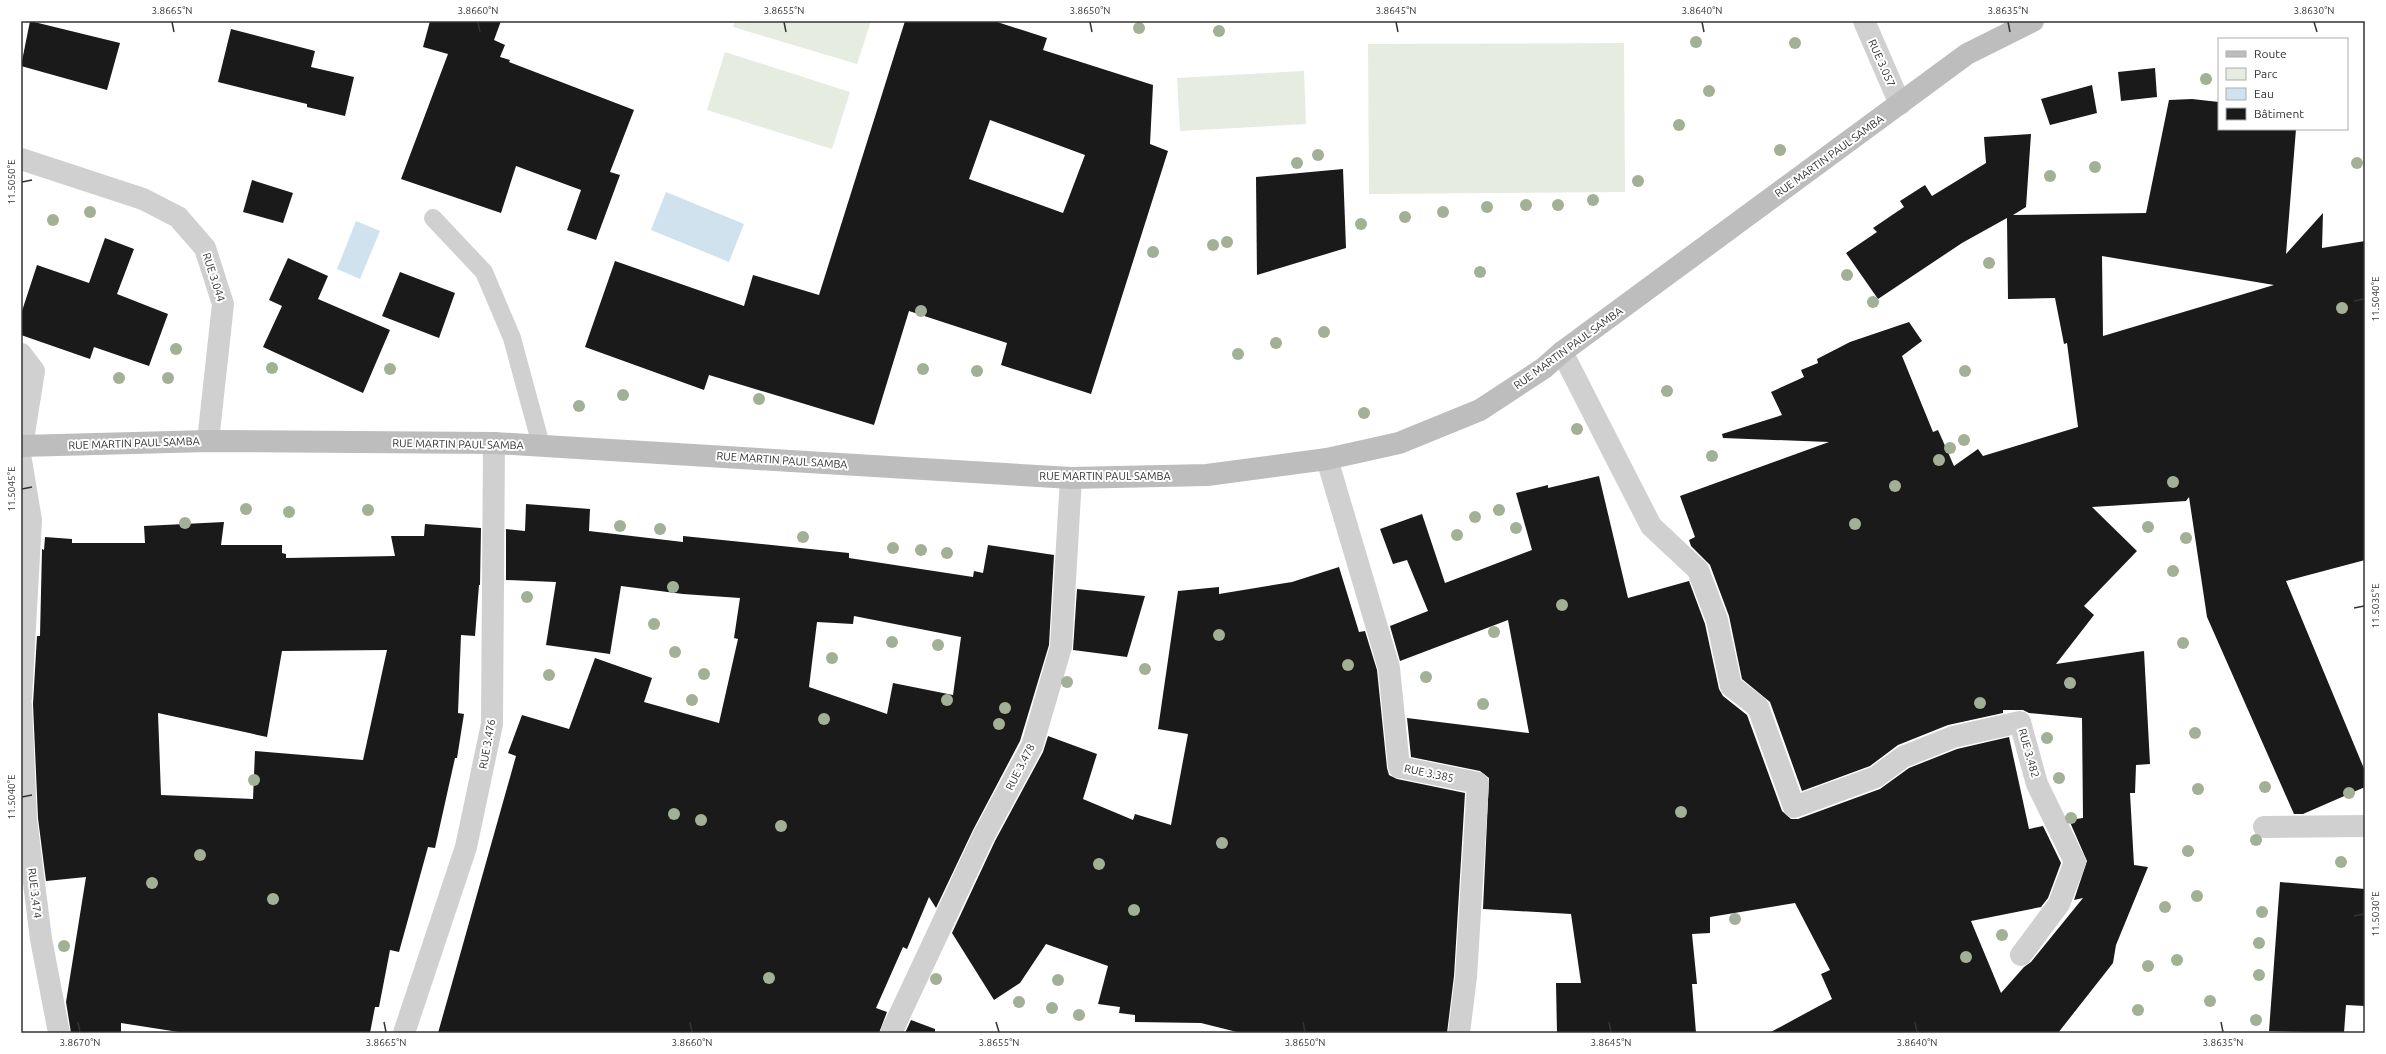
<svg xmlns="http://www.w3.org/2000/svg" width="2386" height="1054" viewBox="0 0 2386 1054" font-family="Ubuntu,sans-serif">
  <rect width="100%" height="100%" fill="#fff"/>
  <g fill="#e6ecdf">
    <path d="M 735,21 L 871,21 L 857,64 L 733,27 Z"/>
    <path d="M 1624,43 L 1625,192 L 1369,194 L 1368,44 Z"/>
    <path d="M 725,52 L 850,92 L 832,149 L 707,110 Z"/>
    <path d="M 1304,71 L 1306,124 L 1180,131 L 1177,78 Z"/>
  </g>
  <g fill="#cfe2ee">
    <path d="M 666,192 L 744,224 L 729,262 L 651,230 Z"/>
    <path d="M 356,221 L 380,231 L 360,279 L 337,269 Z"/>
  </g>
  <g fill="#1a1a1a" fill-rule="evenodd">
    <path d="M 30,21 L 120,43 L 107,90 L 21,66 Z"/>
    <path d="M 430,21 L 501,21 L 494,40 L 505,45 L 500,57 L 510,60 L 509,62 L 634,110 L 610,172 L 620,175 L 596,240 L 567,230 L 581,190 L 516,166 L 501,213 L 401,179 L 448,54 L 423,47 Z"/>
    <path d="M 905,21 L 994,21 L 1047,38 L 1043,50 L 1153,85 L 1150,144 L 1168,151 L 1091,394 L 1001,365 L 1007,343 L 909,311 L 874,425 L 709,375 L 704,390 L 585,347 L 615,261 L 744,306 L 753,275 L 819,295 ZM 990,120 L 1085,155 L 1063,213 L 969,179 Z"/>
    <path d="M 231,29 L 315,51 L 311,67 L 354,77 L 345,116 L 307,107 L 307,104 L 218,82 Z"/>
    <path d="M 2155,68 L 2157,97 L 2121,101 L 2118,72 Z"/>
    <path d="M 2092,85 L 2097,113 L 2050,125 L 2041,99 Z"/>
    <path d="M 2192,99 L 2219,102 L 2219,129 L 2296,129 L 2286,254 L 2323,213 L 2322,248 L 2365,241 L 2365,560 L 2286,581 L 2365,771 L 2365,787 L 2303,814 L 2294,814 L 2207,617 L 2189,497 L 2186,501 L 2092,507 L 2137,551 L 2084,606 L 2094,615 L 2056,664 L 2144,651 L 2150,764 L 2136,765 L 2135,793 L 2130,793 L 2134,865 L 2148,867 L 2116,945 L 2113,963 L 2058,1033 L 1769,1033 L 1832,999 L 1821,974 L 1830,970 L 1795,903 L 1710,917 L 1710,933 L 1692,934 L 1697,984 L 1692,984 L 1696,1033 L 1557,1033 L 1556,983 L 1581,983 L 1571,914 L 1483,909 L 1489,778 L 1480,771 L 1411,757 L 1407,718 L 1529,733 L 1508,620 L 1400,661 L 1390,626 L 1428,611 L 1407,560 L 1393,564 L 1380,529 L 1422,514 L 1445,583 L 1532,550 L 1516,493 L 1548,485 L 1548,488 L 1599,476 L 1628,598 L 1689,581 L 1705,624 L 1719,689 L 1723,696 L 1747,715 L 1782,811 L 1791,819 L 1798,819 L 1880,789 L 1909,768 L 1957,749 L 2009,737 L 2029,829 L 2043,826 L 2061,863 L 2048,898 L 2041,907 L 1971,921 L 2001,993 L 2024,967 L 2031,962 L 2083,898 L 2074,900 L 2087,861 L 2069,820 L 2083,818 L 2082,718 L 2029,713 L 2023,710 L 2003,710 L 2003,713 L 1948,725 L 1898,745 L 1870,766 L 1802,791 L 1770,702 L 1742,679 L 1729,616 L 1710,565 L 1691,546 L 1689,540 L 1695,537 L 1680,496 L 1829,442 L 1723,438 L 1722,434 L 1782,415 L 1771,392 L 1804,377 L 1801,370 L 1818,363 L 1817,359 L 1850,342 L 1909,322 L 1922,341 L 1902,356 L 1933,432 L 1938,430 L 1954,466 L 1978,449 L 1983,456 L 2078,427 L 2067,343 L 2064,344 L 2055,298 L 2008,299 L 2007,218 L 1962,243 L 1878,299 L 1846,253 L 1877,232 L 1873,228 L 1904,207 L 1900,201 L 1925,185 L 1932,196 L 1986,163 L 1984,137 L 2031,134 L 2026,207 L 2013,215 L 2146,213 L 2169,100 ZM 2102,256 L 2274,285 L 2103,336 Z"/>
    <path d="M 1343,169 L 1346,248 L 1257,275 L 1256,177 Z"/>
    <path d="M 252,180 L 293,193 L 283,223 L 243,212 Z"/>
    <path d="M 105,238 L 134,249 L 117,294 L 168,314 L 149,366 L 94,347 L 90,359 L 21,335 L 21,314 L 37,265 L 89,283 Z"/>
    <path d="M 288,258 L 328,276 L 318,299 L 390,330 L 363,393 L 263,347 L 282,306 L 269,300 Z"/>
    <path d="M 400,272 L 455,293 L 439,338 L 382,316 Z"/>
    <path d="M 526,504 L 590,509 L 589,531 L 683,542 L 683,536 L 849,553 L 849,558 L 973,577 L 974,571 L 983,573 L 988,545 L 1054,555 L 1049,645 L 1020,741 L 973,830 L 936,908 L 929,897 L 907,949 L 903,947 L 876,1008 L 887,1012 L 879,1033 L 438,1033 L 516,756 L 508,753 L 522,715 L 569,729 L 595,658 L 652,678 L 644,702 L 719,723 L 738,639 L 734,638 L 740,598 L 683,594 L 621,586 L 610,654 L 546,645 L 556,582 L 506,580 L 506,529 L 525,531 ZM 854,616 L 961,637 L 953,695 L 893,683 L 887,714 L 809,687 L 817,622 L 853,624 Z"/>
    <path d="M 224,522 L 221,545 L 282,545 L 282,553 L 286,554 L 286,558 L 395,556 L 391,536 L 424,536 L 425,524 L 481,528 L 480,585 L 479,585 L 475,636 L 461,635 L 458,713 L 464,714 L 457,758 L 455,758 L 435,848 L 428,847 L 399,952 L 390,950 L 379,1007 L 375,1007 L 370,1033 L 185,1033 L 121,1023 L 121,1033 L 71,1033 L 66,1002 L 86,877 L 46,881 L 38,818 L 33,704 L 37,636 L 40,636 L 42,549 L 44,550 L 45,537 L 72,539 L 72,543 L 145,543 L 144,526 ZM 387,650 L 363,760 L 255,751 L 253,799 L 161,795 L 158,713 L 267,737 L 282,651 Z"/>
    <path d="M 1339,567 L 1359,632 L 1365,631 L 1377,670 L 1387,768 L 1389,775 L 1397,779 L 1465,793 L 1454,976 L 1447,1033 L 1241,1033 L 1201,1023 L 1135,1022 L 1135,1015 L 1119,1013 L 1120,1007 L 1098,1004 L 1108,966 L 1046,944 L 1020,983 L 994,1000 L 952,933 L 995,841 L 1043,752 L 1048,736 L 1097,754 L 1083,799 L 1133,820 L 1135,814 L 1171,825 L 1188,734 L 1158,729 L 1178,591 L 1219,587 L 1219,594 L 1292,582 Z"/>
    <path d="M 1077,589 L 1145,596 L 1127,657 L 1073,650 Z"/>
    <path d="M 2280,882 L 2365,889 L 2365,1006 L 2346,1005 L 2344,1033 L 2269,1031 Z"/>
    <path d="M 911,1020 L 935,1029 L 935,1033 L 905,1033 Z"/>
  </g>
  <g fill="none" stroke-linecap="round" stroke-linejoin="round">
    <path stroke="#d0d0d0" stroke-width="18" d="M 433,218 L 484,272 L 512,338 L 541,445"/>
    <g stroke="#d0d0d0" stroke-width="22">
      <path d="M 1864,21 L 1900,104"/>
      <path d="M 21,159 L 143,199 L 178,217 L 205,248 L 223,304 L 208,441"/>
      <path d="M 1562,352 L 1651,526 L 1698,570 L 1717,620 L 1731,686 L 1758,707 L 1794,807 L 1876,777 L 1903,757 L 1953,737 L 2020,722 L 2037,784 L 2075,862 L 2059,904 L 2021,955"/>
      <path d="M 21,354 L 34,371 L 22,446"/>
      <path d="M 1327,459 L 1389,668 L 1399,767 L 1478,783 L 1466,977 L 1459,1033"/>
      <path d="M 21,460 L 31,520 L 21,698"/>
      <path d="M 21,705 L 26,819 L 41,939 L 59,1033"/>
      <path d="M 2264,827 L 2365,826"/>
      <path d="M 404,1033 L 466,847 L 492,724 L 494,443"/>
      <path d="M 891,1033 L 984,835 L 1032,746 L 1061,647 L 1071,478"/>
    </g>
    <path stroke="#bdbdbd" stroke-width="22" d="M 21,446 L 208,441 L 494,443 L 1071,478 L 1207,475 L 1327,459 L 1399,443 L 1480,410 L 1544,368 L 1562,352 L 1967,54 L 2033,21"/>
  </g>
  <g fill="#a2b095">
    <circle cx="1139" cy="28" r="6"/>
    <circle cx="1219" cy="31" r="6"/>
    <circle cx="1696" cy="42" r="6"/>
    <circle cx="1795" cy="43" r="6"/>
    <circle cx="2206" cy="79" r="6"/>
    <circle cx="1709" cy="91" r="6"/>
    <circle cx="1679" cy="125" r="6"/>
    <circle cx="1780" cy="150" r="6"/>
    <circle cx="1318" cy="155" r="6"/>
    <circle cx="1297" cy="163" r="6"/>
    <circle cx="2357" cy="163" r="6"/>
    <circle cx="2095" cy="167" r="6"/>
    <circle cx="2050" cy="176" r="6"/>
    <circle cx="1638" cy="181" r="6"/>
    <circle cx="1593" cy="200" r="6"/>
    <circle cx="1526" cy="205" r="6"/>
    <circle cx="1558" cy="205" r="6"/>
    <circle cx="1487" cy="207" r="6"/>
    <circle cx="90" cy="212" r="6"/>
    <circle cx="1443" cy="212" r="6"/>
    <circle cx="1405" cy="217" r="6"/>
    <circle cx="53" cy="220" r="6"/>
    <circle cx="1361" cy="224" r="6"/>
    <circle cx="1227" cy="242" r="6"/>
    <circle cx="1213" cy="245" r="6"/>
    <circle cx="1153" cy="252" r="6"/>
    <circle cx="1989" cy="263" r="6"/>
    <circle cx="1480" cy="272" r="6"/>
    <circle cx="1847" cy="275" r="6"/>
    <circle cx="1873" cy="302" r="6"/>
    <circle cx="2342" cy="308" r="6"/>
    <circle cx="921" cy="311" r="6"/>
    <circle cx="1324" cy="332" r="6"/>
    <circle cx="1276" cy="343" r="6"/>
    <circle cx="176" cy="349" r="6"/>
    <circle cx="1238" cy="354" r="6"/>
    <circle cx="272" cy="368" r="6"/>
    <circle cx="390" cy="369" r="6"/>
    <circle cx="923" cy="369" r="6"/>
    <circle cx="977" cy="371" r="6"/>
    <circle cx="1965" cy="371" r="6"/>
    <circle cx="119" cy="378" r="6"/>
    <circle cx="168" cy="378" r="6"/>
    <circle cx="1667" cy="391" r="6"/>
    <circle cx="623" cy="395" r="6"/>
    <circle cx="759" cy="399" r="6"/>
    <circle cx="579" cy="406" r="6"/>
    <circle cx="1364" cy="413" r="6"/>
    <circle cx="1577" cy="429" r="6"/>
    <circle cx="1964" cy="440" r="6"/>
    <circle cx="1950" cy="448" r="6"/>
    <circle cx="1712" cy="456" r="6"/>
    <circle cx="1939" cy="460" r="6"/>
    <circle cx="2173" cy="482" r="6"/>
    <circle cx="1895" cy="486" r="6"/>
    <circle cx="246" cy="509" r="6"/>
    <circle cx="368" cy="510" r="6"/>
    <circle cx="1499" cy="510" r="6"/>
    <circle cx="289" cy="512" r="6"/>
    <circle cx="1475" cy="517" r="6"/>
    <circle cx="185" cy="523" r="6"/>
    <circle cx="1855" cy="524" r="6"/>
    <circle cx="620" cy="526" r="6"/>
    <circle cx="2148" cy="527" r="6"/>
    <circle cx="1516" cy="528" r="6"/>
    <circle cx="660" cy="529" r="6"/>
    <circle cx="1457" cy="535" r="6"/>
    <circle cx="803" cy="537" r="6"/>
    <circle cx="2186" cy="538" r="6"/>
    <circle cx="893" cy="548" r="6"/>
    <circle cx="921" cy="550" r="6"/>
    <circle cx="947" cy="553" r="6"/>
    <circle cx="2173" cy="571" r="6"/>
    <circle cx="673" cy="587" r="6"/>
    <circle cx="527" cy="597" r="6"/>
    <circle cx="1562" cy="605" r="6"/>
    <circle cx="654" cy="624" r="6"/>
    <circle cx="1494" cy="632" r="6"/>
    <circle cx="1219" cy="635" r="6"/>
    <circle cx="892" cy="642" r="6"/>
    <circle cx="2183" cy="643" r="6"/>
    <circle cx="938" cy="645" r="6"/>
    <circle cx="675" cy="652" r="6"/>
    <circle cx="832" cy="658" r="6"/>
    <circle cx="1348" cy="665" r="6"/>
    <circle cx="1145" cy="669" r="6"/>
    <circle cx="704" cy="674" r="6"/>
    <circle cx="549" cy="675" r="6"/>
    <circle cx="1426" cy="677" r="6"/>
    <circle cx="1067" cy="682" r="6"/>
    <circle cx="2070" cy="683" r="6"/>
    <circle cx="692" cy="700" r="6"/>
    <circle cx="947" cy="700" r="6"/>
    <circle cx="1980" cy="703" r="6"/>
    <circle cx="1483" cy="704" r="6"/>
    <circle cx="1005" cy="708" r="6"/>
    <circle cx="824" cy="719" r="6"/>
    <circle cx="999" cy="724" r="6"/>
    <circle cx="2195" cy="733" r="6"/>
    <circle cx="2047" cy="738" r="6"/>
    <circle cx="2059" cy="778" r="6"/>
    <circle cx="254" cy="780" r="6"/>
    <circle cx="2265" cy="787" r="6"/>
    <circle cx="2198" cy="789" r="6"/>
    <circle cx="2349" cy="793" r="6"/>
    <circle cx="1681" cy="812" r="6"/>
    <circle cx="674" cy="814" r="6"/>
    <circle cx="2071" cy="818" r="6"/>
    <circle cx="701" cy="820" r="6"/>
    <circle cx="781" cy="826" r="6"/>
    <circle cx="2256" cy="840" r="6"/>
    <circle cx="1222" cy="843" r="6"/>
    <circle cx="2188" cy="851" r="6"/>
    <circle cx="200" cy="855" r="6"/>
    <circle cx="2341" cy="862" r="6"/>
    <circle cx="1099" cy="864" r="6"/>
    <circle cx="152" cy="883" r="6"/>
    <circle cx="2197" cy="896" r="6"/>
    <circle cx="273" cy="899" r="6"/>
    <circle cx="2165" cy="907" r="6"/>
    <circle cx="1134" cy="910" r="6"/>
    <circle cx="2262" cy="912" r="6"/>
    <circle cx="1735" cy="919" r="6"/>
    <circle cx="2002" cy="935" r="6"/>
    <circle cx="2259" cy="943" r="6"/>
    <circle cx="64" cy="946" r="6"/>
    <circle cx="1966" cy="957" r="6"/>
    <circle cx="2177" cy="960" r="6"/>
    <circle cx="2148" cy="966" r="6"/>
    <circle cx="2259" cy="975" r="6"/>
    <circle cx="769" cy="978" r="6"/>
    <circle cx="936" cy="979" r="6"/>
    <circle cx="1058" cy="980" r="6"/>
    <circle cx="2210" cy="1001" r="6"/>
    <circle cx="1019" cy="1002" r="6"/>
    <circle cx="1052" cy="1008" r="6"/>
    <circle cx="2138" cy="1010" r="6"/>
    <circle cx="1079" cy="1015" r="6"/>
    <circle cx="2256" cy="1020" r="6"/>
  </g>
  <path fill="none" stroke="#333" stroke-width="1.5" d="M 172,22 L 174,32M 478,22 L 480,32M 784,22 L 786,32M 1090,22 L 1092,32M 1396,22 L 1398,32M 1702,22 L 1704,32M 2008,22 L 2010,32M 2314,22 L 2317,32M 22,182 L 32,180M 2354,301 L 2364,299M 22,489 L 32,487M 2354,608 L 2364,606M 22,797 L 32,795M 2354,916 L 2364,914M 78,1022 L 80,1032M 384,1022 L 386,1032M 690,1022 L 692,1032M 996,1022 L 999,1032M 1303,1022 L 1305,1032M 1609,1022 L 1611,1032M 1915,1022 L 1917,1032M 2221,1022 L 2223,1032"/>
  <g text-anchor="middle" stroke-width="4" stroke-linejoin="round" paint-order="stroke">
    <g font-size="11" fill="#333" stroke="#fff">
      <text transform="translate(1882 63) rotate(66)" y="4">RUE 3.057</text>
      <text transform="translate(1829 156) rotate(-36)" y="4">RUE MARTIN PAUL SAMBA</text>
      <text transform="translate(214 277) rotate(72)" y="4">RUE 3.044</text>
      <text transform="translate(1568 348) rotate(-36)" y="4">RUE MARTIN PAUL SAMBA</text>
      <text transform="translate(134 443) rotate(-2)" y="4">RUE MARTIN PAUL SAMBA</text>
      <text transform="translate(458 444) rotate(1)" y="4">RUE MARTIN PAUL SAMBA</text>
      <text transform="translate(782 460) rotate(4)" y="4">RUE MARTIN PAUL SAMBA</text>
      <text x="1105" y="480">RUE MARTIN PAUL SAMBA</text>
      <text transform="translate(487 744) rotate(-80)" y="4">RUE 3.476</text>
      <text transform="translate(2029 753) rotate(74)" y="4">RUE 3.482</text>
      <text transform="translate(1020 767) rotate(-63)" y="4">RUE 3.478</text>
      <text transform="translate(1429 773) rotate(12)" y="4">RUE 3.385</text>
      <text transform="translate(35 893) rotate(83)" y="4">RUE 3.474</text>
    </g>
  </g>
  <rect width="2386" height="1054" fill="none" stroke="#ffffff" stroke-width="44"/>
  <rect x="2218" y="38" width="130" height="92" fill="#ffffff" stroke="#adadad"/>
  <rect x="2226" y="51" width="20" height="6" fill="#bdbdbd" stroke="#adadad"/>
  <text x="2254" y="58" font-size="12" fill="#333333">Route</text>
  <rect x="2226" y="68" width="20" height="12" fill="#e6ecdf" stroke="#adadad"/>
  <text x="2254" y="78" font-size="12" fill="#333333">Parc</text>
  <rect x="2226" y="88" width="20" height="12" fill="#cfe2ee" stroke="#adadad"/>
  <text x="2254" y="98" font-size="12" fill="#333333">Eau</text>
  <rect x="2226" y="108" width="20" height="12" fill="#1a1a1a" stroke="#adadad"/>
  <text x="2254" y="118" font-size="12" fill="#333333">Bâtiment</text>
  <rect x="22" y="22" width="2342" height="1010" fill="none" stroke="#333" stroke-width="1.5"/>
  <g font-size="10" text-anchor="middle" fill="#333">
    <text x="172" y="14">3.8665°N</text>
    <text x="478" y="14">3.8660°N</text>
    <text x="784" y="14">3.8655°N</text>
    <text x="1090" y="14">3.8650°N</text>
    <text x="1396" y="14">3.8645°N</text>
    <text x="1702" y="14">3.8640°N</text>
    <text x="2008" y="14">3.8635°N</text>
    <text x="2314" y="14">3.8630°N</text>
    <text transform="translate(11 182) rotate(-90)" y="4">11.5050°E</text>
    <text transform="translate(2375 299) rotate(-90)" y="4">11.5040°E</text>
    <text transform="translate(11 489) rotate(-90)" y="4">11.5045°E</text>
    <text transform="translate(2375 606) rotate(-90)" y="4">11.5035°E</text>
    <text transform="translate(11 797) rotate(-90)" y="4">11.5040°E</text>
    <text transform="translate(2375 914) rotate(-90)" y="4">11.5030°E</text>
    <text x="80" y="1046">3.8670°N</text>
    <text x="386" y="1046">3.8665°N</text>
    <text x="692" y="1046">3.8660°N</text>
    <text x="999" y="1046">3.8655°N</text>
    <text x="1305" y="1046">3.8650°N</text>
    <text x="1611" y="1046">3.8645°N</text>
    <text x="1917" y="1046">3.8640°N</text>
    <text x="2223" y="1046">3.8635°N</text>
  </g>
</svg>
